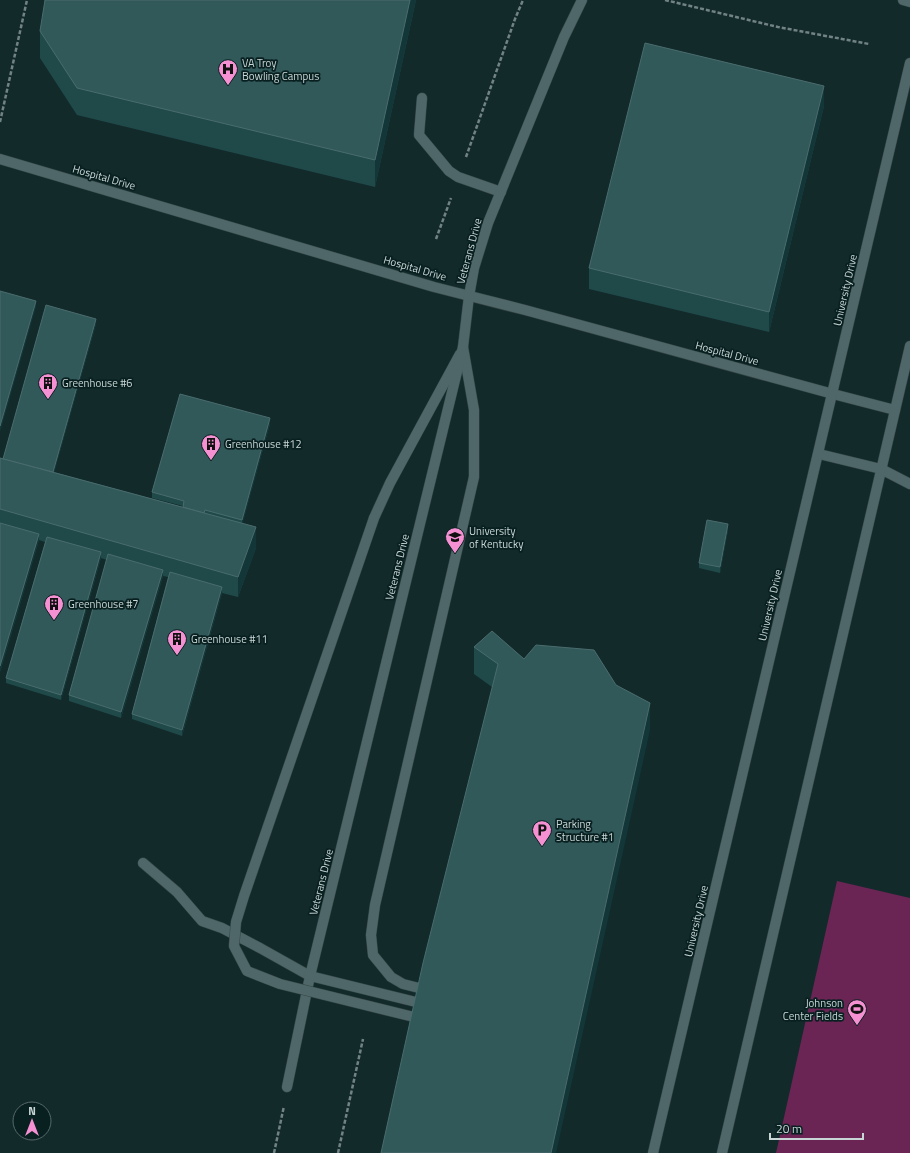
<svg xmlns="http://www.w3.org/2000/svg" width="910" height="1153" viewBox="0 0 910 1153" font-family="'Titillium Web',sans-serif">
  <rect width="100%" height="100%" fill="#132a2b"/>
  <path fill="#6a2555" d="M 837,881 L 910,898 L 910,1153 L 776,1153 Z"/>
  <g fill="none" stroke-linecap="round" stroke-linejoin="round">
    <defs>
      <g id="lane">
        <path d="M 422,98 L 419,135 L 449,171 L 458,177 L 501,192"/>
        <path d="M 463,347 L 474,410 L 474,477"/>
        <path d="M 819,454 L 881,469 L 910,484"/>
        <path d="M 374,518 L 390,483 L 460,354"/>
        <path d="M 143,863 L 177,892 L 202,921 L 222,928 L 260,948 L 310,976 L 420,1003"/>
      </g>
      <g id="street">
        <path d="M 903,0 L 910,2"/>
        <path d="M 0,159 L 434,287 L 525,310 L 833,394 L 895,410"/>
        <path d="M 287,1087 L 310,976 L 463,347 L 469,296 L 474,268 L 488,223 L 564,37 L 582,0"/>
      </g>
      <g id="secondary">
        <path d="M 653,1153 L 910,63"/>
        <path d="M 722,1153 L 910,346"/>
      </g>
    </defs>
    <use href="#lane" stroke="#344646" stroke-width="11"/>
    <use href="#street" stroke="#344646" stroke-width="11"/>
    <use href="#secondary" stroke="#344646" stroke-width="11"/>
    <g stroke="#728384" stroke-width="2.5" stroke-dasharray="4 2" stroke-linecap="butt">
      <path d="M 665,0 L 778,27 L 869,44"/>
      <path d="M 0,122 L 27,0"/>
      <path d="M 466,157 L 515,19 L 523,0"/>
      <path d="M 436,239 L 451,198"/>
      <path d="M 274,1153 L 284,1106"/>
      <path d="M 338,1153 L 363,1039"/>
    </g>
    <use href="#lane" stroke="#4f6768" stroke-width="10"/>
    <use href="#street" stroke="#4f6768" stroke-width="10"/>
    <use href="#secondary" stroke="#4f6768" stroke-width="10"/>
    <defs>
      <g id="lane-bridge">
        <path d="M 374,518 L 244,896 L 236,922 L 234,946 L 247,971 L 280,984 L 418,1018"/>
        <path d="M 423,989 L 403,984 L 391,977 L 373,955 L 371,935 L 375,905 L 474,477"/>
      </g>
    </defs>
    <use href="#lane-bridge" stroke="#344646" stroke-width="11" stroke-linecap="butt"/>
    <use href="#lane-bridge" stroke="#4f6768" stroke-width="10"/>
  </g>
  <g fill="#204a4a">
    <path d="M 45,0 L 416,0 L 375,187 L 77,115 L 40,58 L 40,31 Z"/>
    <path d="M 824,106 L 769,332 L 589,289 L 589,268 Z"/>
    <path d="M 96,324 L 54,472 L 183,507 L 183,506 L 152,498 L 152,492 L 270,424 L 242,524 L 256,548 L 238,597 L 222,593 L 182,736 L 132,719 L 132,714 L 168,577 L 163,576 L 121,718 L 69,701 L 69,695 L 107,560 L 101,558 L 61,700 L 6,683 L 6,678 L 45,542 L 39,540 L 0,672 L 0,458 L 3,459 Z"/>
    <path d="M 728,530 L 720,573 L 699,568 L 699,563 Z"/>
    <path d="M 474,647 L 524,659 L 616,685 L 650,730 L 492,687 L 474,674 Z"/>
  </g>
  <g fill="#133738">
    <path d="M 410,0 L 416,0 L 375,187 L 375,160 Z"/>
    <path d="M 824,86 L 824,106 L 769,332 L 769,312 Z"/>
    <path d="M 36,301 L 36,307 L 0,432 L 0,426 Z"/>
    <path d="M 96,319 L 96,324 L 49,491 L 49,486 Z"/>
    <path d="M 270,418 L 270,424 L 242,526 L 242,520 Z"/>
    <path d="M 728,524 L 728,530 L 720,573 L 720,567 Z"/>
    <path d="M 256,527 L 256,548 L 238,597 L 238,577 Z"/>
    <path d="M 39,534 L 39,540 L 0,672 L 0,666 Z"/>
    <path d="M 101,552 L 101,558 L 61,700 L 61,695 Z"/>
    <path d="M 163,570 L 163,576 L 121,718 L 121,712 Z"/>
    <path d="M 222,587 L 222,593 L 182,736 L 182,730 Z"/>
    <path d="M 650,703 L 650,730 L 556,1153 L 551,1153 Z"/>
  </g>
  <g fill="#32595a" stroke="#4a6c6d">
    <path d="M 45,0 L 410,0 L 375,160 L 77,88 L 40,31 Z"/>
    <path d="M 645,43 L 824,86 L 769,312 L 589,268 Z"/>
    <path d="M 0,291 L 36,301 L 0,426 Z"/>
    <path d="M 46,305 L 96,319 L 53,472 L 3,459 Z"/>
    <path d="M 180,394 L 270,418 L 242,520 L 205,510 L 204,513 L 183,507 L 184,501 L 152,492 Z"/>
    <path d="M 0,458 L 256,527 L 238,577 L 0,509 Z"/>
    <path d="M 707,520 L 728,524 L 720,567 L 699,563 Z"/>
    <path d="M 0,523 L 39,534 L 0,666 Z"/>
    <path d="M 47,537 L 101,552 L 61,695 L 6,678 Z"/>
    <path d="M 108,554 L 163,570 L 121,712 L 69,695 Z"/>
    <path d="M 170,572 L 222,587 L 182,730 L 132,714 Z"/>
    <path d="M 492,631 L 524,659 L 536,645 L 594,650 L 616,685 L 650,703 L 551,1153 L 381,1153 L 423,963 L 498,664 L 474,647 Z"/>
  </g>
  <defs>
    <symbol id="hospital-pin" viewBox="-11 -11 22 30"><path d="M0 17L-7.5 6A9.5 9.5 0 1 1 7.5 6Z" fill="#f591d2" stroke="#092021"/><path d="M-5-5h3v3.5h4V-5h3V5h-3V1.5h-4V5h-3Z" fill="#111"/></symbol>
    <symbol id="building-pin" viewBox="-11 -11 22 30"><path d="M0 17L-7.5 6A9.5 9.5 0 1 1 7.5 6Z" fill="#f591d2" stroke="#092021"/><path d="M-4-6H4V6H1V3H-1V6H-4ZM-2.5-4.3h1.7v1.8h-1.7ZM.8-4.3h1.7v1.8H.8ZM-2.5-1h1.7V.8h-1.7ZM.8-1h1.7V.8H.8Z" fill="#111"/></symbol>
    <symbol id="university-pin" viewBox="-11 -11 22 30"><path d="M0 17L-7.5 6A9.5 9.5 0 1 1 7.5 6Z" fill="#f591d2" stroke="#092021"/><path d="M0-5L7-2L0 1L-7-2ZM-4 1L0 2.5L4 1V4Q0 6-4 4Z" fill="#111"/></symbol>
    <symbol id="parking-pin" viewBox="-11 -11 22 30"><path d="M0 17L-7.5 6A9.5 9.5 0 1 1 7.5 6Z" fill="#f591d2" stroke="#092021"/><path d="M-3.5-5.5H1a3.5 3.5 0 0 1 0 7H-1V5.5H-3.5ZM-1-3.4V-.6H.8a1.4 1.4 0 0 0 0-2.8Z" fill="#111"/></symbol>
    <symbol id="stadium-pin" viewBox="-11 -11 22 30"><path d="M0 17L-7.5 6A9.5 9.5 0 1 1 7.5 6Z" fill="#f591d2" stroke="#092021"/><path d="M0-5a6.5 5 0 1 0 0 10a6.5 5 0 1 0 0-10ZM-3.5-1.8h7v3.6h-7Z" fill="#111"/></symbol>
  </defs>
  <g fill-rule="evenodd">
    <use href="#hospital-pin" x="217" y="58" width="22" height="30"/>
    <use href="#building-pin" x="37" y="372" width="22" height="30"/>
    <use href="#building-pin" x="200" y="433" width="22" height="30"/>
    <use href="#university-pin" x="444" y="526" width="22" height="30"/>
    <use href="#building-pin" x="43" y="593" width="22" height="30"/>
    <use href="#building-pin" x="166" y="628" width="22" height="30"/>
    <use href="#parking-pin" x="531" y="819" width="22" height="30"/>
    <use href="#stadium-pin" x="846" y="998" width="22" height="30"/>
  </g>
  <g text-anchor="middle" stroke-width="3.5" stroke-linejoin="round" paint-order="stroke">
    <g font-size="11" fill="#c9d6d6" stroke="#092021" text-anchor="start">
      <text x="242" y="67">VA Troy<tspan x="242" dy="13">Bowling Campus</tspan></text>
      <text x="62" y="387">Greenhouse #6</text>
      <text x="225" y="448">Greenhouse #12</text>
      <text x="469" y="535">University<tspan x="469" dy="13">of Kentucky</tspan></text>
      <text x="68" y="608">Greenhouse #7</text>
      <text x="191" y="643">Greenhouse #11</text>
      <text x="556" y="828">Parking<tspan x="556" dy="13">Structure #1</tspan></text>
      <text x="843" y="1007" text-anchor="end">Johnson<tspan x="843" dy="13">Center Fields</tspan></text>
    </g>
    <g font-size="11" fill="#c9d6d6" stroke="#092021">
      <text transform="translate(104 177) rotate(16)" y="4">Hospital Drive</text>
      <text transform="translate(469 251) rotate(-75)" y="4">Veterans Drive</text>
      <text transform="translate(415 268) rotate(16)" y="4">Hospital Drive</text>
      <text transform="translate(845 290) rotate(-77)" y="4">University Drive</text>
      <text transform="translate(727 353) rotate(15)" y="4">Hospital Drive</text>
      <text transform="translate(397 567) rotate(-76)" y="4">Veterans Drive</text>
      <text transform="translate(770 605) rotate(-77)" y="4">University Drive</text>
      <text transform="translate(321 882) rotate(-76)" y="4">Veterans Drive</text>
      <text transform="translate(696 921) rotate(-77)" y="4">University Drive</text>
    </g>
  </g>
  <g transform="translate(32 1121)"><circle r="19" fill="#092021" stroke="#566969"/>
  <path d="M0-3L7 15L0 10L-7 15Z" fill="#f591d2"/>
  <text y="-6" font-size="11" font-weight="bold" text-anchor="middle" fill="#c9d6d6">N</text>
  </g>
  <path d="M770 1133v6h93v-6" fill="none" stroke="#c9d6d6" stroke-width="2"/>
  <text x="776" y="1133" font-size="12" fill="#c9d6d6" stroke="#092021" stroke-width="3" paint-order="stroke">20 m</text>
</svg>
